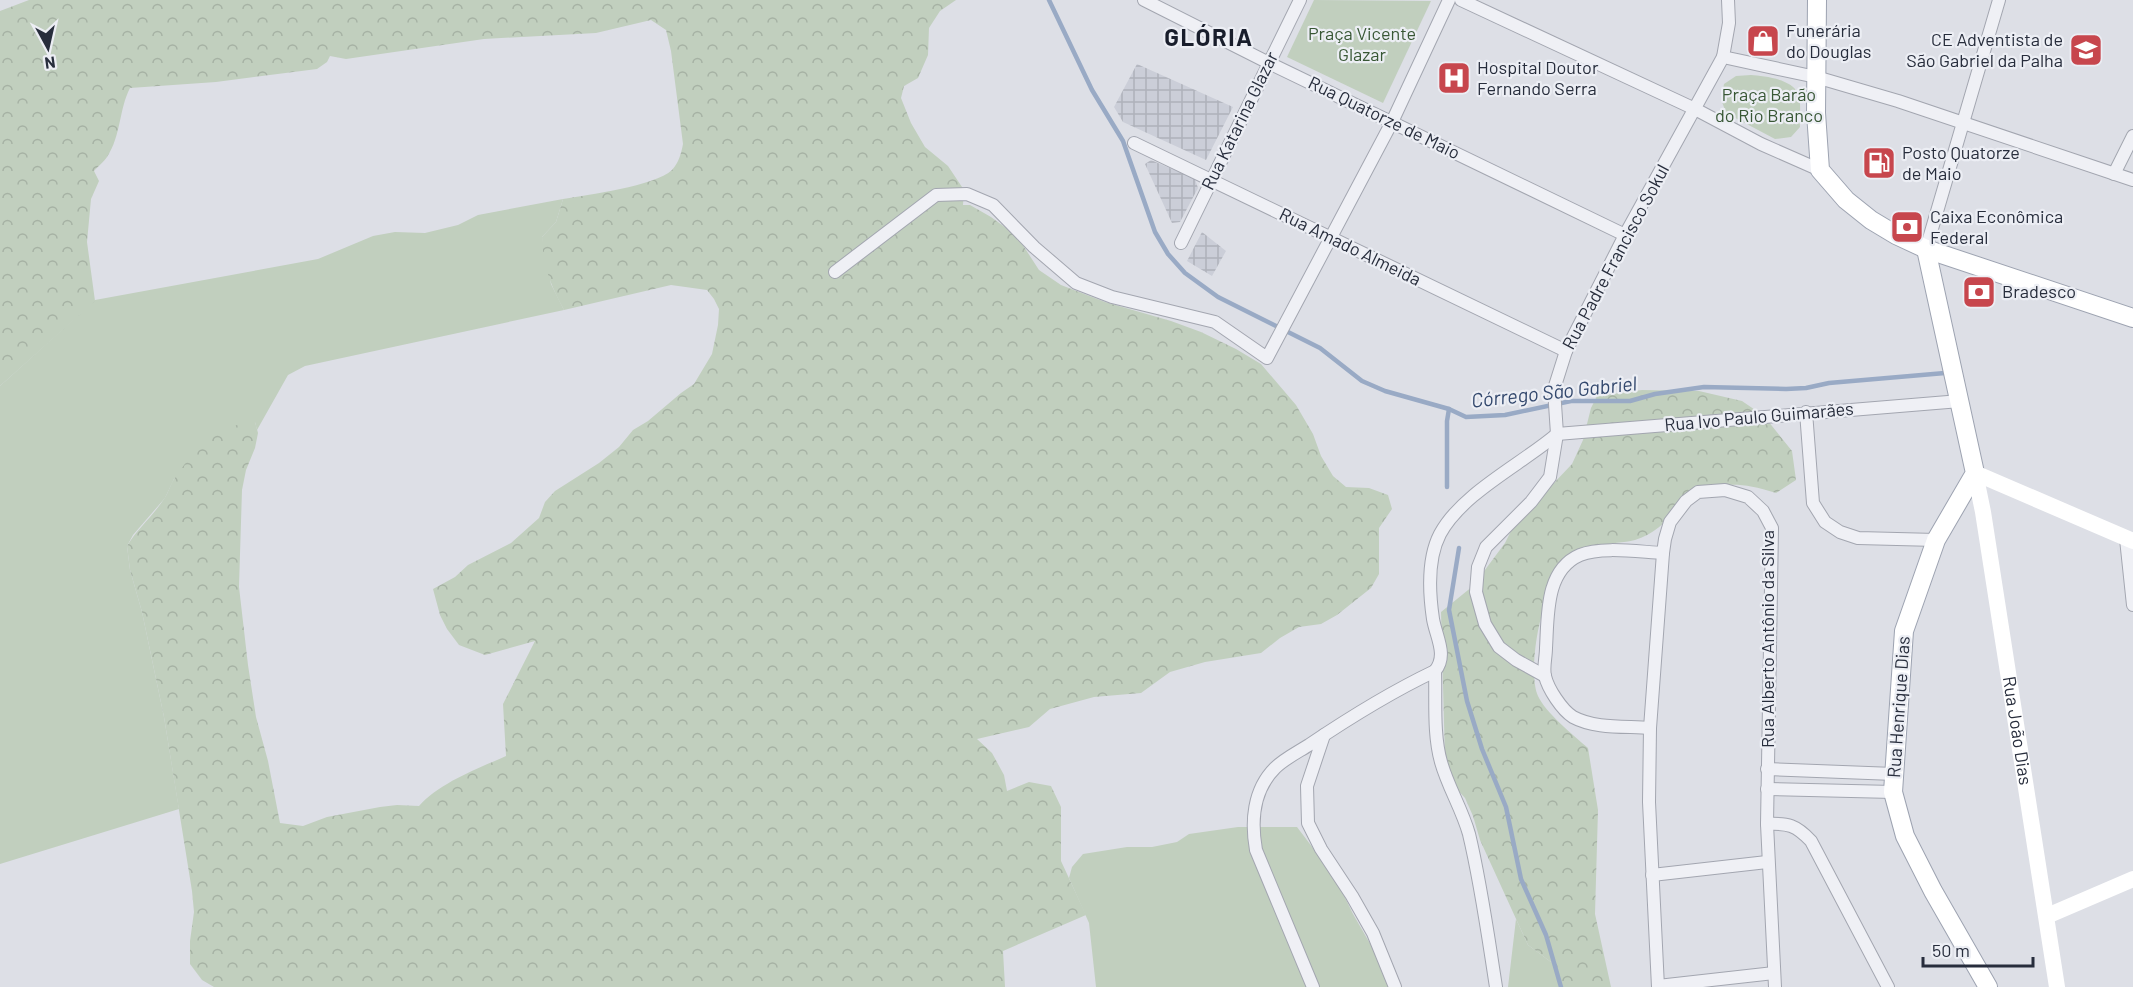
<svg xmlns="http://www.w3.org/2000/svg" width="2133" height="987" viewBox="0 0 2133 987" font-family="Barlow,sans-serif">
  <defs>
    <pattern id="industrial-grid" width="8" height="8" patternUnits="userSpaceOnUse" patternTransform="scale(1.5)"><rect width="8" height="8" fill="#cbced8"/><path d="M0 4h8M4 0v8" fill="none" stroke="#aeb1ba"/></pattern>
    <pattern id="forest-crowns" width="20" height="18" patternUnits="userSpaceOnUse" patternTransform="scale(1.5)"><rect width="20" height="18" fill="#c1cfbe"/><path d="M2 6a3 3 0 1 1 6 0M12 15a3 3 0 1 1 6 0" fill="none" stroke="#a6b2a4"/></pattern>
  </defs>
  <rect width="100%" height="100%" fill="#dddfe6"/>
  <g fill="url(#industrial-grid)">
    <path d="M 1137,64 L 1233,107 L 1206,160 L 1123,122 L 1114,107 Z"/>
    <path d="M 1151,160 L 1195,179 L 1198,188 L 1180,222 L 1172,223 L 1145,164 Z"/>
    <path d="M 1202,232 L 1226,251 L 1212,276 L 1187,261 Z"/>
  </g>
  <g fill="#c1cfbe">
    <path d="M 1314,0 L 1431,1 L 1383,103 L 1287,57 Z"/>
    <path d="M 1751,75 C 1764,76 1793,79 1798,94 C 1802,103 1799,118 1800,127 L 1791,137 L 1775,139 L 1726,113 L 1721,99 L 1724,84 L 1736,76 Z"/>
    <path d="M 563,199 L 556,222 L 542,237 L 551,284 L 564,310 L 305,366 L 288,375 L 257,430 L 255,422 L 174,479 L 165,498 L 133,535 L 127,546 L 130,570 L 142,612 L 164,717 L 179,809 L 0,864 L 0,386 L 95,300 L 318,259 L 373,236 L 395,232 L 425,233 L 458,225 L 478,215 Z"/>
    <path d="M 1238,827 L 1297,827 L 1335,877 L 1353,914 L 1376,954 L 1389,987 L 1096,987 L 1089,923 L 1069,878 L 1072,867 L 1083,854 L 1127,847 L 1152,847 L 1177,842 L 1189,834 Z"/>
    <path d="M 1516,919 L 1528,945 L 1555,965 L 1559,987 L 1508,987 Z"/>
  </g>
  <g fill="url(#forest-crowns)">
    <path d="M 29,0 L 956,0 L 940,11 L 929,28 L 928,55 L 918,78 L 904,86 L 901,98 L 911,123 L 925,147 L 948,166 L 964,190 L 963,205 L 970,205 L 991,217 L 1017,236 L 1039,270 L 1061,285 L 1105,302 L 1171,321 L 1201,332 L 1236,349 L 1261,364 L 1296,405 L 1313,434 L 1321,456 L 1333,476 L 1346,487 L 1369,488 L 1388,495 L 1392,509 L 1379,528 L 1379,574 L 1371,588 L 1337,615 L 1321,624 L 1299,627 L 1280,638 L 1261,653 L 1205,662 L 1170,672 L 1141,693 L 1094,697 L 1050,709 L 1029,727 L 977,739 L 992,753 L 1004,775 L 1007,791 L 1029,782 L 1051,786 L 1061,807 L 1061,861 L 1086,915 L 1003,951 L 1005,987 L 214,987 L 202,980 L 190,964 L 190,941 L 194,912 L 192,891 L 164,717 L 142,612 L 130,570 L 127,546 C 137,529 153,516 164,499 C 169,492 170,484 175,478 C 193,450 220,423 255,422 L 258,433 L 255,448 L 246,470 L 242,490 L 239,587 L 248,665 L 256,717 L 268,761 L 280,823 L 303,826 L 327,817 L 380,807 L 397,805 L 419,806 C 439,783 479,768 506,756 L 503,704 L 535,641 L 485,655 L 459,645 L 447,629 L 440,615 L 433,589 L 455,577 L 468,565 L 511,543 L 539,518 L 545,502 L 555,491 L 599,463 L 619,447 L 633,430 L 648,421 L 681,393 L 694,384 L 712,354 L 718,325 L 719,309 L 714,299 L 707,290 L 671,285 L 564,310 C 550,284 543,266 542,237 L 556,222 L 563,199 C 587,195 655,186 672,170 C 679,162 681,154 683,144 L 671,51 L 666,30 L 651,20 L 596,33 L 484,39 L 346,59 L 330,56 L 327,62 L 317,69 L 216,82 L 130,88 C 119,109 121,136 107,157 C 104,162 98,166 94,171 L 99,181 L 91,199 L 87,242 L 95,301 L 0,386 L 0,11 Z"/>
    <path d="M 1642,390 L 1699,391 L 1742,401 L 1764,416 L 1792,451 L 1796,480 L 1776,493 C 1741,482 1729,483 1693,490 C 1679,509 1659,533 1635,540 C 1624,543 1610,542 1599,547 C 1580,555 1556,584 1547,602 C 1537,620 1529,677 1538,696 C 1545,712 1574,736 1588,748 L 1598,810 L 1595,914 L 1611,987 L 1559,987 L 1555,965 L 1528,945 L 1480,840 L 1473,816 L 1465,798 L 1454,786 L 1445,759 L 1441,612 L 1473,586 L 1505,543 L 1514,525 L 1572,464 L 1583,440 L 1591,408 L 1597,396 Z"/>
  </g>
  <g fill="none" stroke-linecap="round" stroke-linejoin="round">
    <g stroke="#99aac5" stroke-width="4.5">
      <path d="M 1049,0 L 1092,90 L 1123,141 L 1155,232 L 1168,254 L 1185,273 L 1218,297 L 1320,348 L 1362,381 L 1385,391 L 1449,409 L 1466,417 L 1505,415 L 1571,401 L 1630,401 L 1655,394 L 1704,387 L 1786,389 L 1806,388 L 1829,383 L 1945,373"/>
      <path d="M 1447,487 L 1447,421 L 1449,409"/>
      <path d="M 1459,548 L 1449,610 L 1467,701 L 1482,749 L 1506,807 L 1521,879 L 1546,935 L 1561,987"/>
    </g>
    <defs>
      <g id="street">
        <path d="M 1144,0 L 1269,63 L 1625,235"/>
        <path d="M 1461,0 L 1695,109 L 1761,144 L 1820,170"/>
        <path d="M 1723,57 L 1729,23 L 1728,0"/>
        <path d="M 1134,143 L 1566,351"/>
        <path d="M 2114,174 L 2133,136"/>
        <path d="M 1181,243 L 1300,0"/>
        <path d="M 1926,249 L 1999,0"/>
        <path d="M 835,272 L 936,195 L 967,194 L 993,205 L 1034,247 L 1076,283 L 1112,297 L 1215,322 L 1267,358 L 1392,122 L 1449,0"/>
        <path d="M 1806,412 L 1813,503 L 1825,522 L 1840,532 L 1858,538 L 1936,540"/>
        <path d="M 1557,434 L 1960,401"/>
        <path d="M 2126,539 L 2133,605"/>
        <path d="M 1435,671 C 1436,700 1433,734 1441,762 C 1448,787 1462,809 1469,834 C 1481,884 1488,936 1496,987"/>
        <path d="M 1435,671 C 1448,655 1436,637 1433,619 C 1429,592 1427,559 1440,534 C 1462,493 1522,464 1557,434"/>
        <path d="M 1545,676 L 1516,660 L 1499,647 L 1485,624 L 1476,592 L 1478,567 L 1486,547 L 1531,502 L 1550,477 L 1557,434 L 1554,389 L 1566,351 L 1625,235 L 1723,57 L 1816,77 L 1898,101 L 2133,180"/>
        <path d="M 1650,728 C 1626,726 1595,729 1573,717 C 1562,710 1548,689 1545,676 C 1543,668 1546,657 1546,648 C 1548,616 1545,570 1580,555 C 1601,546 1640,552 1663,553"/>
        <path d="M 1324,735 L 1307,786 L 1308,823 L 1321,849 L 1352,896 L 1373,933 L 1395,987"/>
        <path d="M 1767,769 L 1894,774"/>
        <path d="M 1767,789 L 1893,792"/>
        <path d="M 1767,824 C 1788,823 1796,825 1811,841 L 1888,987"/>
        <path d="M 1652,875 L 1767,862"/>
        <path d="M 1658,986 L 1774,973"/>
        <path d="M 1313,987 L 1256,850 C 1251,822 1253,790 1275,768 C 1284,759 1298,752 1309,745 C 1349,718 1391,692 1435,671"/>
        <path d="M 1658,987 L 1649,802 L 1650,728 L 1663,553 L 1665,539 L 1670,522 L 1686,501 L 1698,492 L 1725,490 L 1748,497 L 1763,511 L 1772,528 L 1767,824 L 1775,987"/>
      </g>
      <g id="primary">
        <path d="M 1817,0 L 1816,113 L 1820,170 L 1846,200 L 1871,220 L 1896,235 L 1926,249 L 2133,318"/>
        <path d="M 1926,249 L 1975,473 L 1936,540 L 1904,631 L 1893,792 L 1905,836 L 1933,891 L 1988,987"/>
      </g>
    </defs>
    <use href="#street" stroke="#a3a6b0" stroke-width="14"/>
    <use href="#primary" stroke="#9da3b1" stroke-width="20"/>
    <use href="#street" stroke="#eff0f5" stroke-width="12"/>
    <g stroke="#fff" stroke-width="16">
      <path id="s1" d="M 1975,473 L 1983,512 L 2057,987"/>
      <path d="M 1975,473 L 2133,541"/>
      <path d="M 2047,916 L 2133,879"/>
    </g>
    <use href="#primary" stroke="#fff" stroke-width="18"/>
  </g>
  <defs>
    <symbol id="shop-square" viewBox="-11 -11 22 22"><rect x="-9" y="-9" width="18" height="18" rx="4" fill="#c7464d" stroke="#eceef4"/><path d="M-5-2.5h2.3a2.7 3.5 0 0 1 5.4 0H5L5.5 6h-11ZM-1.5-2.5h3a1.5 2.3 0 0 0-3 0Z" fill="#fff"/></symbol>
    <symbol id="school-square" viewBox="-11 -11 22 22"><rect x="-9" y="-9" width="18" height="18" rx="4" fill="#c7464d" stroke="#eceef4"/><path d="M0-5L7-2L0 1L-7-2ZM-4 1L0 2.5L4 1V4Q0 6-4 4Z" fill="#fff"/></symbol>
    <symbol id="hospital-square" viewBox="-11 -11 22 22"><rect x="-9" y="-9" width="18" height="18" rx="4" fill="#c7464d" stroke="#eceef4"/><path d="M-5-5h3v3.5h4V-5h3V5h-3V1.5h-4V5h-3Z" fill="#fff"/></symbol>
    <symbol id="fuel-square" viewBox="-11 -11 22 22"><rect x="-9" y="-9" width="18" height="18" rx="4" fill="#c7464d" stroke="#eceef4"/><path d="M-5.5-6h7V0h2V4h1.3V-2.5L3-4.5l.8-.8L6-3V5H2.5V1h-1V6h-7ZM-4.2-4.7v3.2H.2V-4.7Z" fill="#fff"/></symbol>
    <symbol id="bank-square" viewBox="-11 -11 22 22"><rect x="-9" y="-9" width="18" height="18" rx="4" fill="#c7464d" stroke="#eceef4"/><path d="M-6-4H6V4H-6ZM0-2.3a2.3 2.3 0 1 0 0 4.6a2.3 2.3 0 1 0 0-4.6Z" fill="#fff"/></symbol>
  </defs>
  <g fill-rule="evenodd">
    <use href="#shop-square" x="1744" y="22" width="38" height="38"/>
    <use href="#school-square" x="2067" y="31" width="38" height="38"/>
    <use href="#hospital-square" x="1435" y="59" width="38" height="38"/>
    <use href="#fuel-square" x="1860" y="144" width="38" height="38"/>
    <use href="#bank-square" x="1888" y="208" width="38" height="38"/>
    <use href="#bank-square" x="1960" y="273" width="38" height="38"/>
  </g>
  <g text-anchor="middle" stroke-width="4.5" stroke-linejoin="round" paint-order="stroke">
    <g font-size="18" fill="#272d3c" stroke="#eceef4" text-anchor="start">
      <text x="1786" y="37">Funerária<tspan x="1786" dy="21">do Douglas</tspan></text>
      <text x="2063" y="46" text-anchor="end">CE Adventista de<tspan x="2063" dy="21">São Gabriel da Palha</tspan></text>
      <text x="1477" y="74">Hospital Doutor<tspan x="1477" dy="21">Fernando Serra</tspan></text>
      <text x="1902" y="159">Posto Quatorze<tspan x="1902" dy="21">de Maio</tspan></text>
      <text x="1930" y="223">Caixa Econômica<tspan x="1930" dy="21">Federal</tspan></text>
      <text x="2002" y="298">Bradesco</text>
    </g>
    <g font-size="18" fill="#385735" stroke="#eceef4">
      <text x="1362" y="40">Praça Vicente<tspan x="1362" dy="21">Glazar</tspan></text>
      <text x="1769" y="101">Praça Barão<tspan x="1769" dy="21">do Rio Branco</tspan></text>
    </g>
    <g font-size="18" fill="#272d3c" stroke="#eceef4">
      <text transform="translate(1384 118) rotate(26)" y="6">Rua Quatorze de Maio</text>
      <text transform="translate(1240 121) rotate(-64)" y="6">Rua Katarina Glazar</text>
      <text transform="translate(1350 247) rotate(26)" y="6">Rua Amado Almeida</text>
      <text transform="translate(1616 257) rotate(-62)" y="6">Rua Padre Francisco Sokul</text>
      <text transform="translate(1759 417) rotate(-5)" y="6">Rua Ivo Paulo Guimarães</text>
      <text transform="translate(1768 639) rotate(-90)" y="6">Rua Alberto Antônio da Silva</text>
      <text transform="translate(1899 707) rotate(-86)" y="6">Rua Henrique Dias</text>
      <text dy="6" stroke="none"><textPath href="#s1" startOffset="261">Rua João Dias</textPath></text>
    </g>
    <g font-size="20" font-style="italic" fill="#33486d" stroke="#eceef4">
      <text transform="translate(1554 392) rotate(-6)" y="7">Córrego São Gabriel</text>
    </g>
    <g font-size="24" font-weight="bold" letter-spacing="1.5" fill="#191e2c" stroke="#eceef4">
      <text x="1209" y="46">GLÓRIA</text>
    </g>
  </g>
  <g transform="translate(48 48) rotate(172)" stroke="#eceef4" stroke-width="4.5" paint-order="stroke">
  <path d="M0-4.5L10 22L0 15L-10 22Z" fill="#272d3c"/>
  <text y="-9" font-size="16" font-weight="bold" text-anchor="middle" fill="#272d3c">N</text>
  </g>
  <path d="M1923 957v9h110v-9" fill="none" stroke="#272d3c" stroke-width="3"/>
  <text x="1932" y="957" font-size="18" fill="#272d3c" stroke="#eceef4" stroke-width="4.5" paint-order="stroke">50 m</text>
</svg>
